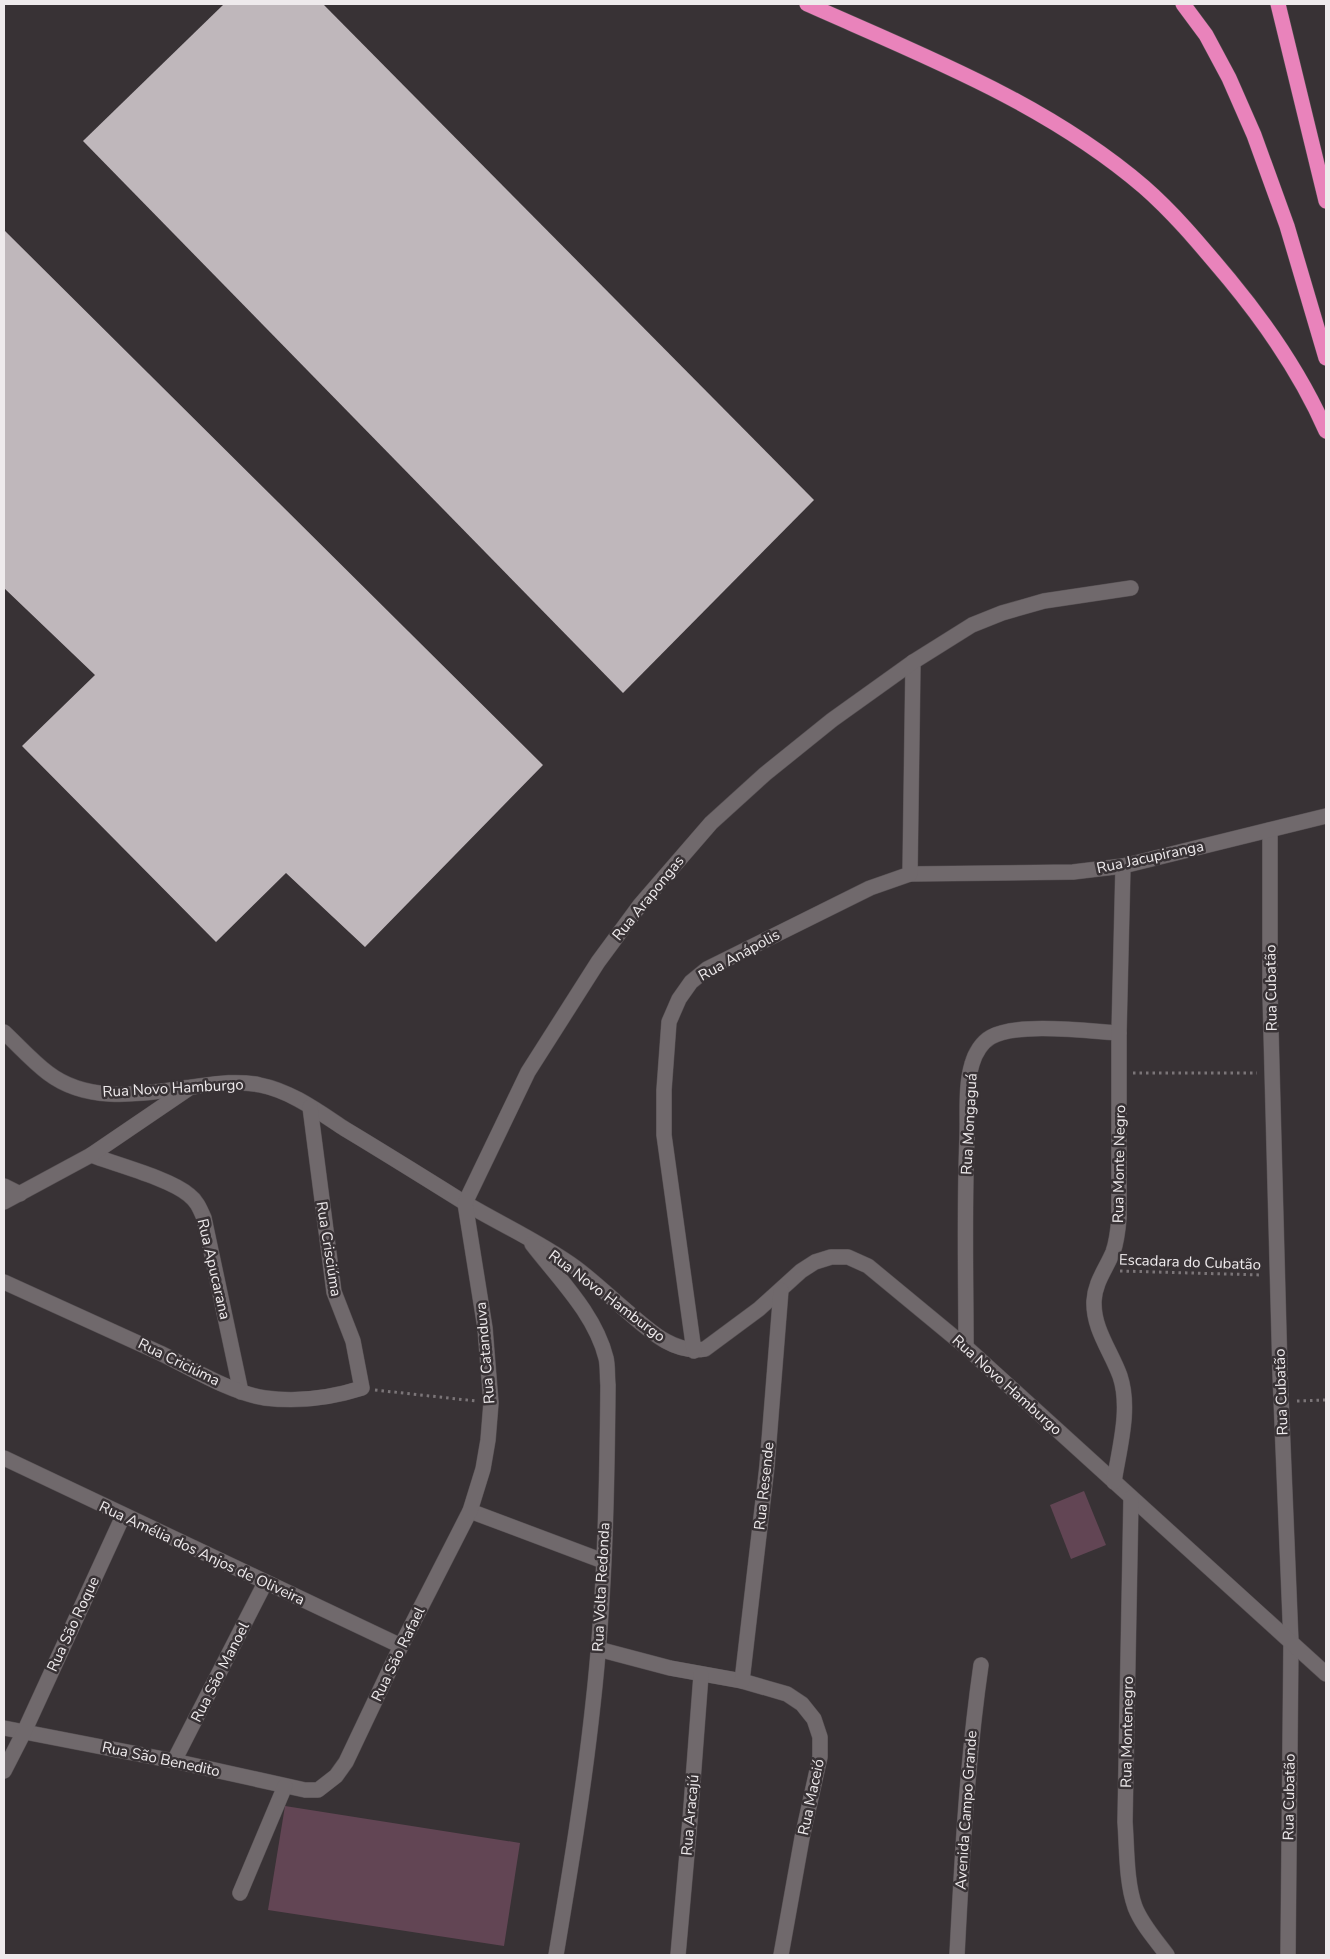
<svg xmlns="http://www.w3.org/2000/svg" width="1330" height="1959" viewBox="0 0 1330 1959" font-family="'Nunito Sans',sans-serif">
  <rect width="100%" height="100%" fill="#383235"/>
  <g fill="#624554">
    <path d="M 1084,1491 L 1106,1545 L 1071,1559 L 1050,1505 Z"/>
    <path d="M 285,1806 L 520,1843 L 504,1946 L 268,1910 Z"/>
  </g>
  <g fill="#bfb7bb">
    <path d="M 224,4 L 323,4 L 814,500 L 623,693 L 83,141 Z"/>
    <path d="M 4,230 L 543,765 L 365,947 L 286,873 L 216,942 L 22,746 L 95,675 L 4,588 Z"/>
  </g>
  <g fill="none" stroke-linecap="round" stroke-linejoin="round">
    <defs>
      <g id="minor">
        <path d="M 1270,830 L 1270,993 L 1280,1373 L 1291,1642 L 1288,1955"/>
        <path d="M 910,874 L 1073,872 L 1123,866 L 1326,816"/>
        <path d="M 4,1032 C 18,1045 32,1061 48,1073 C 90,1105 144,1093 192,1087 C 214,1084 237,1080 260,1085 C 291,1091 319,1112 345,1129 C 385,1153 425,1178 465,1203 C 502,1225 542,1243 576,1268 C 592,1280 607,1294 622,1307 C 646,1327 672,1355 705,1349 L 759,1309 L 801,1271 L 815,1262 L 831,1257 L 848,1257 L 868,1266 L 966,1347 L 1326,1674"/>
        <path d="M 91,1155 C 115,1164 171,1179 189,1195 C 197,1201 200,1209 204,1218 L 241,1392"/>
        <path d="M 4,1186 L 20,1194"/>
        <path d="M 4,1202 L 91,1155 L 188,1089"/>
        <path d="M 532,1244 C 559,1279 595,1314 606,1358 C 608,1366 607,1376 608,1385 C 607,1491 605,1598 593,1704 C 584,1788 570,1872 556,1955"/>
        <path d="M 4,1282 C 56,1306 108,1329 160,1353 C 191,1368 231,1393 265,1398 C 297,1402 331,1398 362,1388 L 353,1341 L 334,1292 L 310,1107"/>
        <path d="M 966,1347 C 966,1278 964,1208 967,1139 C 968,1115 965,1087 972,1064 C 975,1053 982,1042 991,1037 C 1017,1022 1088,1031 1119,1033"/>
        <path d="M 694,1351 L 664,1135 L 664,1090 L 669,1022 L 679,999 L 691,982 L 707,969 L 870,888 L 910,874 L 913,662"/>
        <path d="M 4,1458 L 401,1646"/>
        <path d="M 1114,1482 C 1119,1449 1131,1409 1120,1376 C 1111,1351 1093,1329 1094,1301 C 1095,1282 1106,1269 1113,1252 C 1117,1241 1118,1230 1119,1218 L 1119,1033 L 1123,866"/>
        <path d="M 1131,1498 L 1125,1822 C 1127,1848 1126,1882 1135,1907 C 1142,1925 1156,1940 1167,1955"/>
        <path d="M 470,1511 L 603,1561"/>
        <path d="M 598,1649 L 670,1668 L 742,1681 L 787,1694 L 802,1704 L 814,1719 L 820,1737 L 820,1757 L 802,1838 L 781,1955"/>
        <path d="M 742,1681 L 767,1466 L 781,1290"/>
        <path d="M 4,1728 L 174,1761 L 305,1790 L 318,1790 L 336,1776 L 346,1762 L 401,1646 L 470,1511 L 483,1469 L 488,1440 L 491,1403 L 485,1328 L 465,1203 L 528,1072 L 598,962 L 640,905 L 711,823 L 765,774 L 832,720 L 913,662 L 972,625 L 1002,613 L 1044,601 L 1131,588"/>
        <path d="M 174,1761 L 265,1583"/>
        <path d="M 4,1771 L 24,1732 L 123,1516"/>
        <path d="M 240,1893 L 285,1786"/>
        <path d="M 678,1955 L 690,1820 L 701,1675"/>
        <path d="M 957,1955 C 962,1858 967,1762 981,1665"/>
      </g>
      <g id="highway">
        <path d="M 807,4 C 924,56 1046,103 1144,187 C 1176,215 1202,247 1229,279 C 1267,325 1302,376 1326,431"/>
        <path d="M 1183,4 L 1206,35 L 1229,78 L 1254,135 L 1287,226 L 1326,358"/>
        <path d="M 1278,4 L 1326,201"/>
      </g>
    </defs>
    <use href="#minor" stroke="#565053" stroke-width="16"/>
    <use href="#highway" stroke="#565053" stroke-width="16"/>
    <g stroke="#7b7578" stroke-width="3" stroke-dasharray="2.5 4" stroke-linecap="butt">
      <path d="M 1133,1073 L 1257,1073"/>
      <path d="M 1120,1271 L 1262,1275"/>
      <path d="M 375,1390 L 476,1401"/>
      <path d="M 1297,1401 L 1326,1400"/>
    </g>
    <use href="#minor" stroke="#70696c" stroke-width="15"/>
    <use href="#highway" stroke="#e983bb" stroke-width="15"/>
  </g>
  <g text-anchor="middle" stroke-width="5" stroke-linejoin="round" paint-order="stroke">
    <g font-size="15" fill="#eeeaec" stroke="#383235">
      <text transform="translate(1150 857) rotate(-12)" y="5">Rua Jacupiranga</text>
      <text transform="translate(648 898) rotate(-51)" y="5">Rua Arapongas</text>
      <text transform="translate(739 955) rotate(-29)" y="5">Rua Anápolis</text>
      <text transform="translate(1271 988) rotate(-91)" y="5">Rua Cubatão</text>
      <text transform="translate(173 1088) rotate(-3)" y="5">Rua Novo Hamburgo</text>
      <text transform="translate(969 1124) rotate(-87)" y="5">Rua Mongaguá</text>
      <text transform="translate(1119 1164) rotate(-89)" y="5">Rua Monte Negro</text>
      <text transform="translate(329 1249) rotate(81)" y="5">Rua Crisciúma</text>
      <text transform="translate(1190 1262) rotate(2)" y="5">Escadara do Cubatão</text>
      <text transform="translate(214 1269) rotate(77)" y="5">Rua Apucarana</text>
      <text transform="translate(607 1296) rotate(37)" y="5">Rua Novo Hamburgo</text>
      <text transform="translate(485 1353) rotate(-95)" y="5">Rua Catanduva</text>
      <text transform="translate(179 1362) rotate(26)" y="5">Rua Criciúma</text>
      <text transform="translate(1007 1385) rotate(42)" y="5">Rua Novo Hamburgo</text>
      <text transform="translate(1281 1392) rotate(-92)" y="5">Rua Cubatão</text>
      <text transform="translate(764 1486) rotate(-84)" y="5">Rua Resende</text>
      <text transform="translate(202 1553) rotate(25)" y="5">Rua Amélia dos Anjos de Oliveira</text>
      <text transform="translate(601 1587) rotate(-87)" y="5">Rua Volta Redonda</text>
      <text transform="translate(73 1624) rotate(-65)" y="5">Rua São Roque</text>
      <text transform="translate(398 1654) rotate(-64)" y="5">Rua São Rafael</text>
      <text transform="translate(220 1672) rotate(-63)" y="5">Rua São Manoel</text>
      <text transform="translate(1127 1732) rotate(-89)" y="5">Rua Montenegro</text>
      <text transform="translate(161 1759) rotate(12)" y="5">Rua São Benedito</text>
      <text transform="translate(811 1797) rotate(-78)" y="5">Rua Maceió</text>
      <text transform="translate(1289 1797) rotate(-89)" y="5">Rua Cubatão</text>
      <text transform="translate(966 1810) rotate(-86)" y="5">Avenida Campo Grande</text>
      <text transform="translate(690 1815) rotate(-85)" y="5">Rua Aracajú</text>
    </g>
  </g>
  <rect width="1330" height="1959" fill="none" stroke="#eeeaec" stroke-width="10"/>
</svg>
